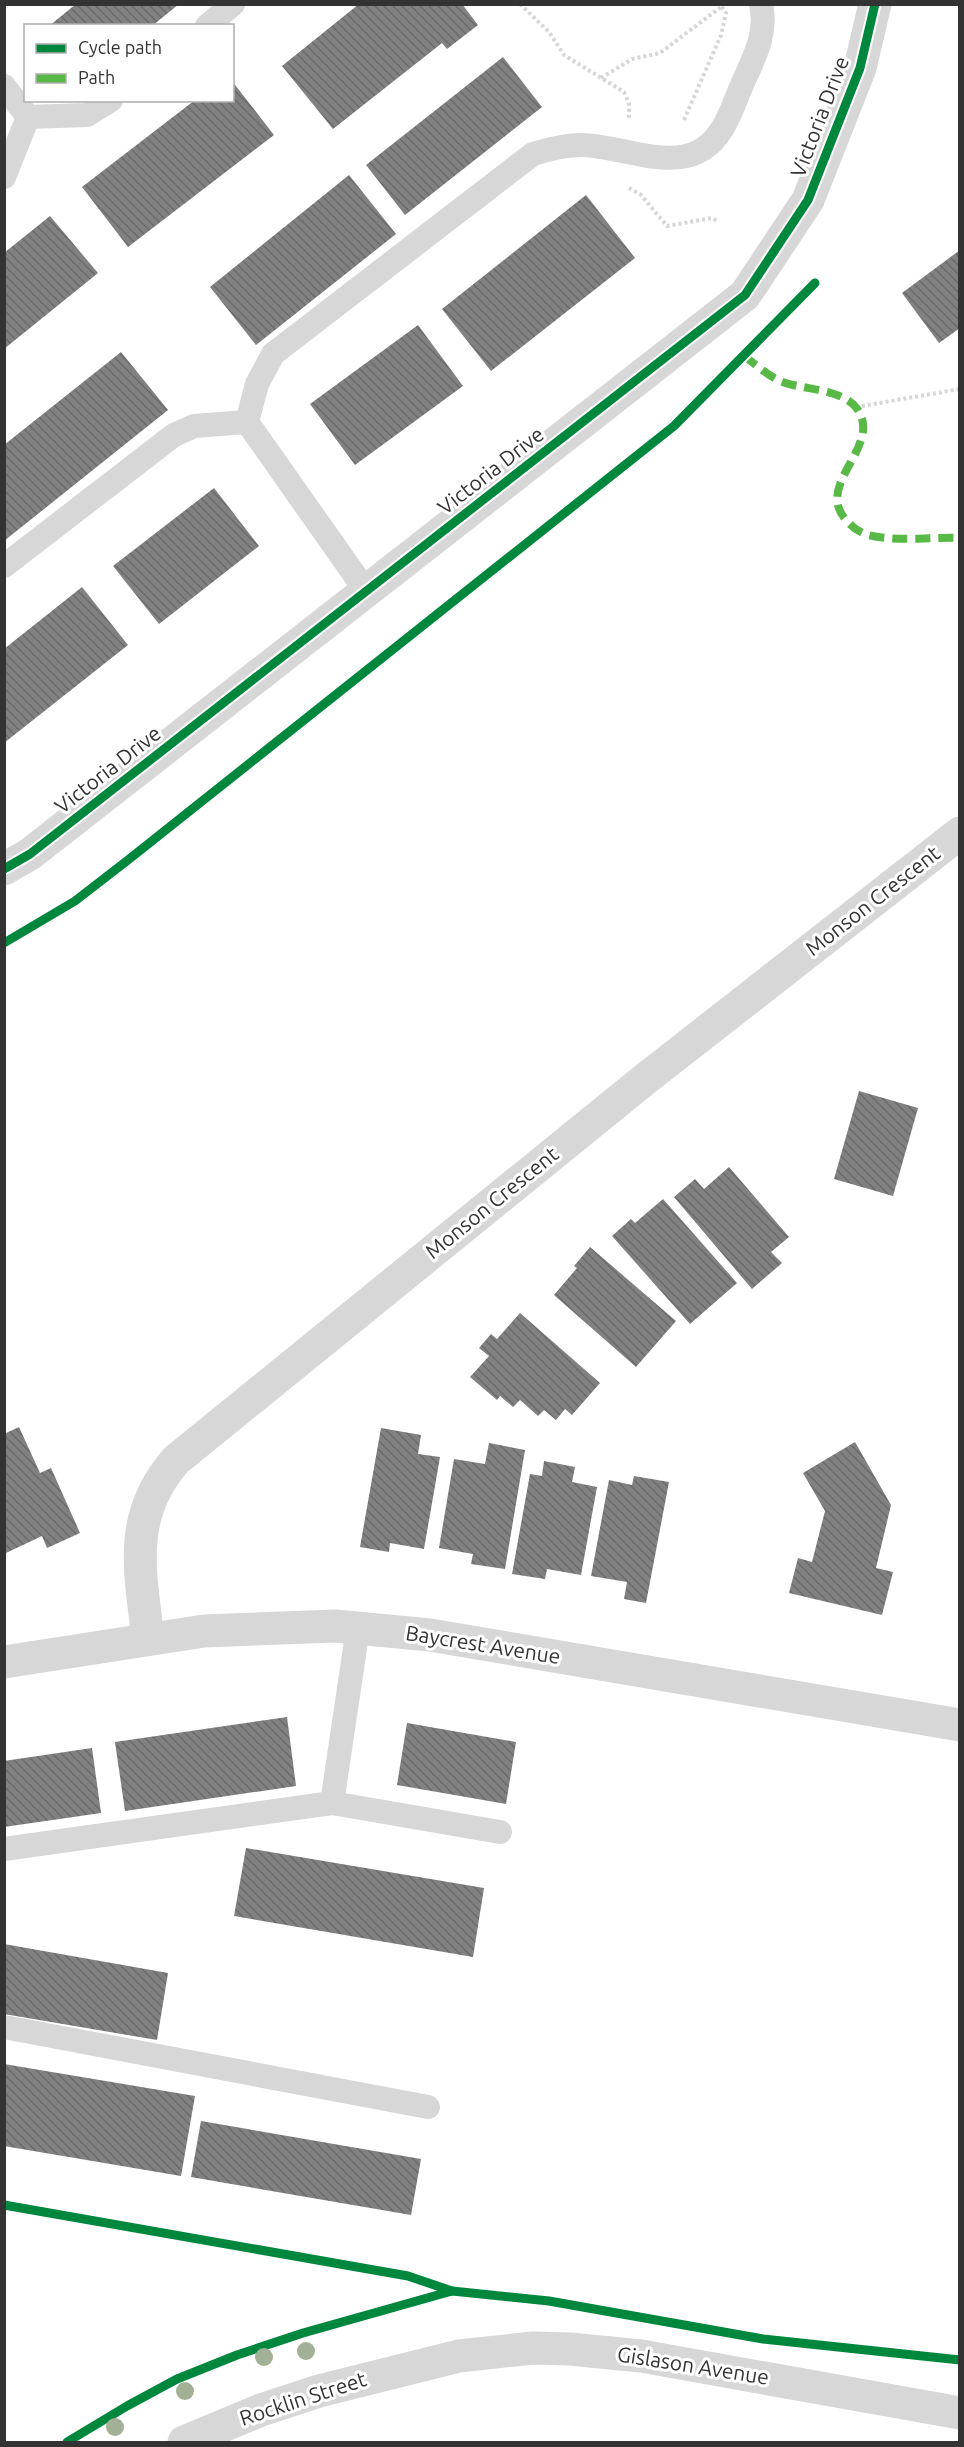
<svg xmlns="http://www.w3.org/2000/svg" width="964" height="2447" viewBox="0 0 964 2447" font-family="Ubuntu,sans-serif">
  <defs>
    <pattern id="building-back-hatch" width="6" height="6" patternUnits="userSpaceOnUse" patternTransform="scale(1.5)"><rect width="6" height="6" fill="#818181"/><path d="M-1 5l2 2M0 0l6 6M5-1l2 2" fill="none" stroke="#6a6a6a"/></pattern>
  </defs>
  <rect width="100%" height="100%" fill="#fff"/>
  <g fill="url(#building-back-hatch)">
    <path d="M 76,4 L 179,4 L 152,26 L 49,26 Z"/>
    <path d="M 359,4 L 462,4 L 478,25 L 447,49 L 442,43 L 333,129 L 282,66 Z"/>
    <path d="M 503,57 L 542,107 L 405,215 L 366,165 Z"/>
    <path d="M 232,81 L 274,135 L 128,247 L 82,187 L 195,100 L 232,100 Z"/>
    <path d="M 349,175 L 396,234 L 256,345 L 210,287 Z"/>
    <path d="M 586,195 L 635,258 L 491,371 L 442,309 Z"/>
    <path d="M 50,216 L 98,273 L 4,349 L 4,253 Z"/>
    <path d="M 960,250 L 960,328 L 939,343 L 902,293 Z"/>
    <path d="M 418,325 L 463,386 L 355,465 L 310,404 Z"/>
    <path d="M 121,352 L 168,410 L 4,541 L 4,445 Z"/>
    <path d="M 214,488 L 259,546 L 159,624 L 113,566 Z"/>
    <path d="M 82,587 L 128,645 L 4,743 L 4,649 Z"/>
    <path d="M 859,1091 L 918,1108 L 893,1196 L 834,1179 Z"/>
    <path d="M 729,1167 L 789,1237 L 771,1252 L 782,1263 L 752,1289 L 674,1197 L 695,1179 L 704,1189 Z"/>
    <path d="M 663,1199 L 737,1283 L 690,1324 L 612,1236 L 631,1219 L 635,1223 Z"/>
    <path d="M 590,1247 L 676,1321 L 636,1367 L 554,1295 L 577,1268 L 574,1266 Z"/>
    <path d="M 520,1313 L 600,1383 L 572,1415 L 565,1409 L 556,1420 L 544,1410 L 538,1416 L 520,1400 L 513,1407 L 500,1396 L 497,1400 L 470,1377 L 489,1356 L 479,1348 L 491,1334 L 497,1339 Z"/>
    <path d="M 19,1427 L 40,1473 L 51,1468 L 80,1533 L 47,1548 L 42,1536 L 6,1553 L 4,1434 Z"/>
    <path d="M 381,1428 L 421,1435 L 418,1454 L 440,1457 L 424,1549 L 390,1543 L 389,1552 L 360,1547 Z"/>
    <path d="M 855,1442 L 891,1505 L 876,1568 L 893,1572 L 882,1615 L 789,1593 L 798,1558 L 812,1562 L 825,1511 L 803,1473 Z"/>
    <path d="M 489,1443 L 525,1450 L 505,1569 L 471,1564 L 473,1554 L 439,1548 L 454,1459 L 485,1464 Z"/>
    <path d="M 544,1461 L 575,1467 L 572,1482 L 597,1487 L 581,1575 L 547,1569 L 545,1579 L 512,1574 L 530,1474 L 542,1476 Z"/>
    <path d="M 634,1476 L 669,1482 L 646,1603 L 624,1599 L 627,1582 L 591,1576 L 609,1480 L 632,1485 Z"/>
    <path d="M 287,1717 L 296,1786 L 125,1811 L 115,1742 Z"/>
    <path d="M 407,1723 L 516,1742 L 506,1804 L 397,1785 Z"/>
    <path d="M 92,1748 L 101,1813 L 4,1827 L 4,1761 Z"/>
    <path d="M 246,1848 L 484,1888 L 473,1957 L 234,1916 Z"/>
    <path d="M 4,1944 L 168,1973 L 157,2040 L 4,2014 Z"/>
    <path d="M 4,2064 L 195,2096 L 181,2176 L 4,2146 Z"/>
    <path d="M 201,2121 L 421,2159 L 411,2215 L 191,2177 Z"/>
  </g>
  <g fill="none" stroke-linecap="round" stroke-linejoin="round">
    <g stroke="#d6d6d6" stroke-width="4" stroke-dasharray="3 3" stroke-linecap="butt">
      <path d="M 520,4 L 549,32 L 564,55 L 624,92 L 629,103 L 629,120"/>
      <path d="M 601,78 L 632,59 L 660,53 L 721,7"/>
      <path d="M 684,120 L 721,35 L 726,13 L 720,4"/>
      <path d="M 629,188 L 641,195 L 667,226 L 712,218 L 719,222"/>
      <path d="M 856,407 L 960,389"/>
    </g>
    <g stroke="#d7d7d7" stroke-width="24">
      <path d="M 207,26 L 233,4"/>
      <path d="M 4,86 L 28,117"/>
      <path d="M 28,117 L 87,115 L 111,100"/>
      <path d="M 4,177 L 28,117"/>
      <path d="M 247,422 L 257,384 L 273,354 L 533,154 C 549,149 564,145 582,145 C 629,146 690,182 722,129 C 730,117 735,101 741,87 C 753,59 768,35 761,4"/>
      <path d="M 247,422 L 366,591"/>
      <path d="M 4,566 L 174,435 L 194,426 L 247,422"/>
      <path d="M 332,1803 L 358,1628"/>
      <path d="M 4,1849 L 332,1803 L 500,1832"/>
      <path d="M 4,2027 L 428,2107"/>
    </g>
    <g stroke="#d7d7d7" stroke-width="33">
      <path d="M 148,1638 C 140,1570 127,1516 176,1460 L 644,1080 L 960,833"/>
      <path d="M 4,1662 L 204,1631 L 335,1626 L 430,1635 L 960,1725"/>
    </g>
    <g stroke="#d7d7d7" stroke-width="33">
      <path d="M 4,869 L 30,854 L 745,295 L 808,200 L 860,68 L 875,4"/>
      <path d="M 184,2442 L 261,2410 L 319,2391 L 459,2356 L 533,2348 L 570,2349 L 641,2356 L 960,2413"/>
    </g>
    <path stroke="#58b947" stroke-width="8" stroke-dasharray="15 8" stroke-linecap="butt" d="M 744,356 C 755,364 766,374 778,380 C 801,391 843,387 858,410 C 882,447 814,484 846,520 C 852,527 858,532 868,535 C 896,542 931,537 960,538"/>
    <defs>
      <g id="cycleway">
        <path d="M 4,869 L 30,854 L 745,295 L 808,200 L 860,68 L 875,4"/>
        <path d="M 4,943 L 75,901 L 128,860 L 674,426 L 815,283"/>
        <path d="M 4,2205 L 408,2276 L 452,2291"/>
        <path d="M 67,2442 L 127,2406 L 177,2379 L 237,2355 L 303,2333 L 452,2291 L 549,2301 L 763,2339 L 960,2360"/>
      </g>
    </defs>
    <use href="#cycleway" stroke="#fff" stroke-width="13"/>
    <use href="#cycleway" stroke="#00873e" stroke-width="9"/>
  </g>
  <g fill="#a2b095">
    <circle cx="306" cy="2351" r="9"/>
    <circle cx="264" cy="2357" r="9"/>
    <circle cx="185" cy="2391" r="9"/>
    <circle cx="115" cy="2427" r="9"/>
  </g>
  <g text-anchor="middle" stroke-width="6" stroke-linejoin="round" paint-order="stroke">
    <g font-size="21" fill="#333" stroke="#fff">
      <text transform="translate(820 117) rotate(-69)" y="7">Victoria Drive</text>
      <text transform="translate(491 471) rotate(-38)" y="7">Victoria Drive</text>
      <text transform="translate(108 770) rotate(-38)" y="7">Victoria Drive</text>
      <text transform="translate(873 901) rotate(-38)" y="7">Monson Crescent</text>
      <text transform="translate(492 1203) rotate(-39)" y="7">Monson Crescent</text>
      <text transform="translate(483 1645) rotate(9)" y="7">Baycrest Avenue</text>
      <text transform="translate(693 2366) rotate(9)" y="7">Gislason Avenue</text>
      <text transform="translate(303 2399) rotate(-18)" y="7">Rocklin Street</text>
    </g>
  </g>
  <rect width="964" height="2447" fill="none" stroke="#333333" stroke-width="12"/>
  <rect x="24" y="24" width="210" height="78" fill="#ffffff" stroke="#adadad" stroke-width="1.5"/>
  <rect x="36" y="44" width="30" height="9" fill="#00873e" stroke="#adadad" stroke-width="1.5"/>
  <text x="78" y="54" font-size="18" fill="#333333">Cycle path</text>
  <rect x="36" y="74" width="30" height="9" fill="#58b947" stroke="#adadad" stroke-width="1.5"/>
  <text x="78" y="84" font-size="18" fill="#333333">Path</text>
</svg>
